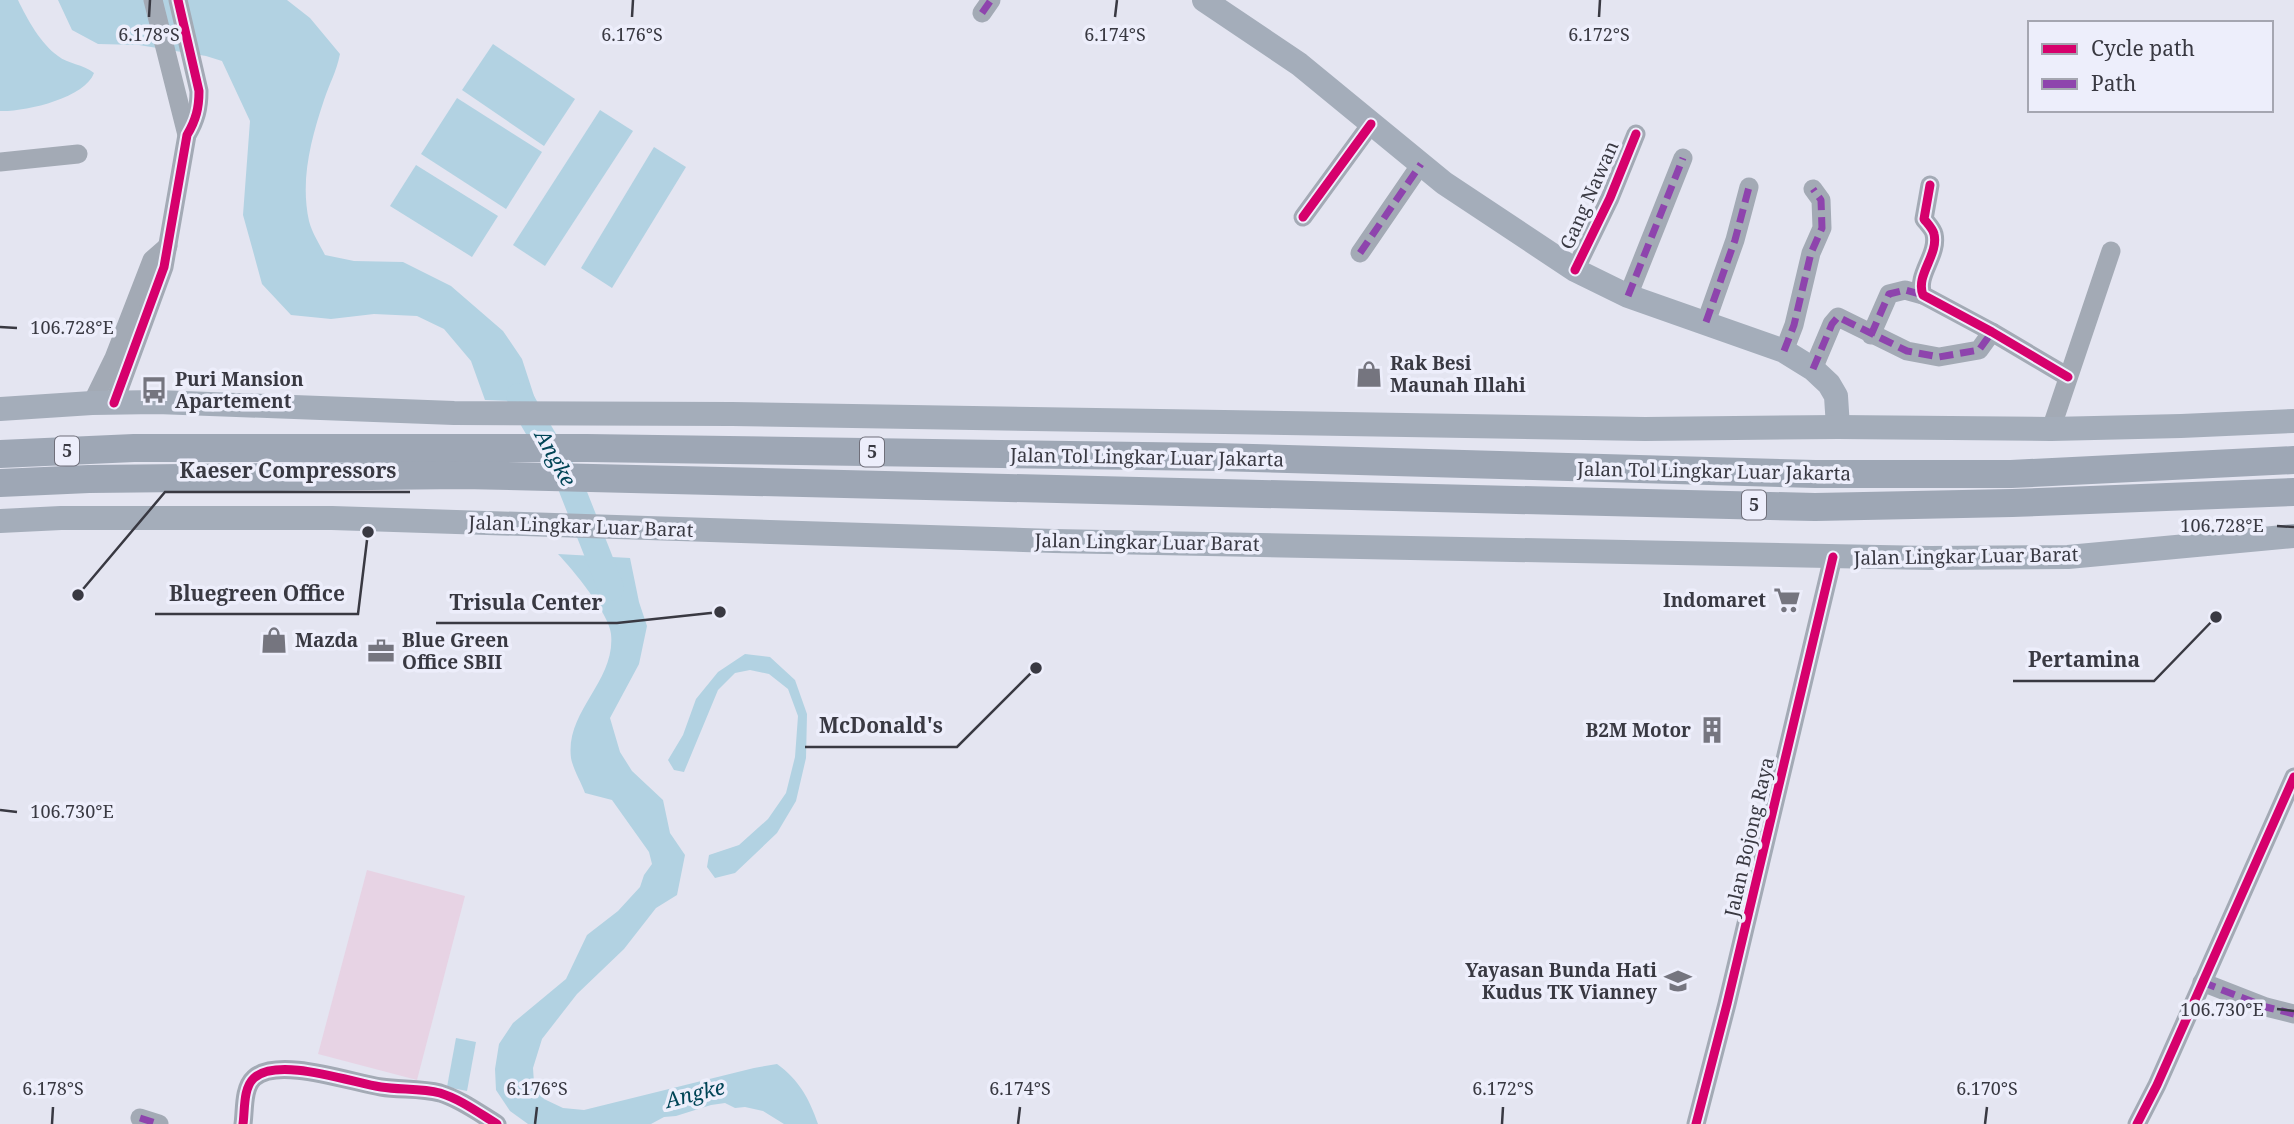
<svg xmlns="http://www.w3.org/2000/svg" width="2294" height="1124" viewBox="0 0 2294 1124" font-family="'Noto Serif',serif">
  <rect width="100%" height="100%" fill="#e4e5f1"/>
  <path fill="#e7d3e4" d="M 367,870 L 465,896 L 417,1080 L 318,1054 Z"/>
  <g fill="#b2d2e2">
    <path d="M 0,0 L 18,0 C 27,19 41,44 58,56 C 68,64 83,64 94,73 C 85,98 25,112 0,111 Z"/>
    <path d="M 58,0 L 287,0 L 310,18 L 340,54 C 336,73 330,82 324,100 C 311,139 300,180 309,221 C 312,233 320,245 325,255 L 354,261 L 403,262 L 451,286 L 503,331 L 522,359 L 536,402 L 485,400 L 471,361 L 444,329 L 417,316 L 374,314 L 331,319 L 291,315 L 262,284 L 253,251 L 243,215 L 250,121 L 222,61 L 206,56 L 139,45 L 98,44 L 72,30 Z"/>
    <path d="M 493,44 L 575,99 L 544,146 L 462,90 Z"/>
    <path d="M 457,98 L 542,152 L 506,209 L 421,154 Z"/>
    <path d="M 600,110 L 633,131 L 545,266 L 513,245 Z"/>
    <path d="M 654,147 L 686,167 L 612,288 L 581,268 Z"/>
    <path d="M 416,165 L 498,216 L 472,257 L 390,206 Z"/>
    <path d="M 558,554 L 630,558 L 639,602 L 647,626 L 639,664 L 610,718 L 620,752 L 632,771 L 663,800 L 670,833 L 685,855 L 677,895 L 656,908 L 624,949 L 577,994 L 542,1039 L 533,1068 L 534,1083 L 544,1099 L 563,1108 L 584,1110 L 754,1068 L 777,1064 C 799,1080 809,1098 818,1124 L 784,1124 L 763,1111 L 745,1107 L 735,1108 L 725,1103 L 711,1105 L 676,1116 L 664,1117 L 651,1124 L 528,1124 L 510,1111 L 496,1090 L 495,1069 L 499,1044 L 513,1023 L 566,979 L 587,935 L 618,911 L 640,887 L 644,875 L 652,864 L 649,852 L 612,800 L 585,793 C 581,782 573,769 571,758 C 565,711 616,681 611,634 C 609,613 573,570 558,554 Z"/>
    <path d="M 745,654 L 770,657 L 795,680 L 807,714 L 806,758 L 796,801 L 777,833 L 735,873 L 715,878 L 707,867 L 709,855 L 739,845 L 768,819 L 786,793 L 795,757 L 798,716 L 788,689 L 769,674 L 750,670 L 735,673 L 718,690 L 684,772 L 674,770 L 668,760 L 683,735 L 696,699 L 718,672 Z"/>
    <path d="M 456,1038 L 476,1042 L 467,1091 L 447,1087 Z"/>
  </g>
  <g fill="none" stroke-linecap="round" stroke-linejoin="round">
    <path stroke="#b2d2e2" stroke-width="26" d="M 519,396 L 570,484 L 611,588"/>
    <g stroke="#a3aab5" stroke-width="19">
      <path d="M 153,0 L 187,135"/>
      <path d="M 982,13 L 991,0"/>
      <path d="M 0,162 L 78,154"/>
      <path d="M 1930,185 L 1924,219 C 1927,223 1933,229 1934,234 C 1939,255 1915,275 1923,295 L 1992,332 L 2068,377"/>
      <path d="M 1303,217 L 1371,124"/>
      <path d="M 1360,253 L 1421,164"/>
      <path d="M 1575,270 L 1610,198 L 1636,134"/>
      <path d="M 1628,296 L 1683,158"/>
      <path d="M 1706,322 L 1735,240 L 1749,187"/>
      <path d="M 1871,335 L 1889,294 L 1905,290 L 1923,295"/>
      <path d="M 1784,351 L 1794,325 L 1811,253 L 1822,228 L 1821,200 L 1813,189"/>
      <path d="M 1813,369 L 1832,324 L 1838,317 L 1907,351 L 1939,357 L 1979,350 L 1992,332"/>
      <path d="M 92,403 L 114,358 L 152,260 L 168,246"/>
      <path d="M 114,403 L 164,267 L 187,135 C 196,120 199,108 199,91 L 178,0"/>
      <path d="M 2051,429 L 2111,251"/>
      <path d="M 2202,982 L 2266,1007 L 2294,1014"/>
      <path d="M 140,1118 L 159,1124"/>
      <path d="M 243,1124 C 245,1110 243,1088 254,1078 C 278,1056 353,1083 381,1087 C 400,1090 421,1088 440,1093 C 460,1099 479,1113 497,1124"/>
      <path d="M 1696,1124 L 1727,1004 L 1833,557"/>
      <path d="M 2137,1124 L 2157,1085 L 2294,777"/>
    </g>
    <g stroke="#a4adba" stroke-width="24">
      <path d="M 1204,0 L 1299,64 L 1444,183 L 1575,270 L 1628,296 L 1784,351 L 1813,369 L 1829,384 L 1836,396 L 1838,427"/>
      <path d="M 0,409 L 92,403 L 157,402 L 454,413 L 732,414 L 1645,429 L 1838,427 L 2051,429 L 2181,426 L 2294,421"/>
      <path d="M 0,521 L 61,518 L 332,518 L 1054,541 L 1930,558 L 2068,557 L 2294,536"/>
    </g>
    <g stroke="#9ea7b5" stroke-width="28">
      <path d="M 0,454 L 134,448 L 587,448 L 1215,457 L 1815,474 L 2011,474 L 2294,460"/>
      <path d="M 0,483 L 89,479 L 463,475 L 1815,507 L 2012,503 L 2294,492"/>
    </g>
    <g stroke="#8e44ad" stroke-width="7" stroke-dasharray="14 7" stroke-linecap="butt">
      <path d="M 982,13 L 991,0"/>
      <path d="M 1360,253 L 1421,164"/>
      <path d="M 1628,296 L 1683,158"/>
      <path d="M 1706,322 L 1735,240 L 1749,187"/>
      <path d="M 1871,335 L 1889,294 L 1905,290 L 1923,295"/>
      <path d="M 1784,351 L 1794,325 L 1811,253 L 1822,228 L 1821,200 L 1813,189"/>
      <path d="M 1813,369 L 1832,324 L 1838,317 L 1907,351 L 1939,357 L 1979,350 L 1992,332"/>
      <path d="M 2202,982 L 2266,1007 L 2294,1014"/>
      <path d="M 140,1118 L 159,1124"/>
    </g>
    <defs>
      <g id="cycleway">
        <path d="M 1930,185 L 1924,219 C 1927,223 1933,229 1934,234 C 1939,255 1915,275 1923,295 L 1992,332 L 2068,377"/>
        <path d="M 1303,217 L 1371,124"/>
        <path d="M 1575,270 L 1610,198 L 1636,134"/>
        <path d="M 114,403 L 164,267 L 187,135 C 196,120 199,108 199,91 L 178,0"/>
        <path d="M 243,1124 C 245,1110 243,1088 254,1078 C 278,1056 353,1083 381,1087 C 400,1090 421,1088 440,1093 C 460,1099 479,1113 497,1124"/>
        <path d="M 1696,1124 L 1727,1004 L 1833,557"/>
        <path d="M 2137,1124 L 2157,1085 L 2294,777"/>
      </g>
    </defs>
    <use href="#cycleway" stroke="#edeefb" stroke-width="13"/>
    <use href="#cycleway" stroke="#d6006c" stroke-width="9"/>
  </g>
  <path fill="none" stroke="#393942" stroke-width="2.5" d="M 149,17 L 150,0M 632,17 L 633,0M 1115,17 L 1117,0M 1599,17 L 1600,0M 0,327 L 17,328M 2277,526 L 2294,527M 0,810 L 17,812M 2277,1009 L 2294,1011M 52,1124 L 53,1107M 535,1124 L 537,1107M 1018,1124 L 1020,1107M 1502,1124 L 1503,1107M 1985,1124 L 1987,1107"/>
  <defs>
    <symbol id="shop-bare" viewBox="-9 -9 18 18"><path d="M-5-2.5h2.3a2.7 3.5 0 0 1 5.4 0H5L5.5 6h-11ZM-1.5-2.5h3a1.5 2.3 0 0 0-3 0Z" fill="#75757f" stroke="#edeefb" stroke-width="2.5" paint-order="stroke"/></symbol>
    <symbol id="bus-bare" viewBox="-9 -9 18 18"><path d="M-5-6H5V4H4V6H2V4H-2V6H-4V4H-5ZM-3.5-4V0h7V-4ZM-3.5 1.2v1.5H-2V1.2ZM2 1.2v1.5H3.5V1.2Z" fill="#75757f" stroke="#edeefb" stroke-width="2.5" paint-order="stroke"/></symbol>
    <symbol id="supermarket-bare" viewBox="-9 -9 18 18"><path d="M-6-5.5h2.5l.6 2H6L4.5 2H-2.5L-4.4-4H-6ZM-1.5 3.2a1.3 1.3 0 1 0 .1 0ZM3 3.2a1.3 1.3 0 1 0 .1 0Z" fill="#75757f" stroke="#edeefb" stroke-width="2.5" paint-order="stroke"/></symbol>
    <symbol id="office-bare" viewBox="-9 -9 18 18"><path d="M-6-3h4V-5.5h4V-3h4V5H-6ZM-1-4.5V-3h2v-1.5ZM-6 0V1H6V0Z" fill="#75757f" stroke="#edeefb" stroke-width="2.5" paint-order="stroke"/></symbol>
    <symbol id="building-bare" viewBox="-9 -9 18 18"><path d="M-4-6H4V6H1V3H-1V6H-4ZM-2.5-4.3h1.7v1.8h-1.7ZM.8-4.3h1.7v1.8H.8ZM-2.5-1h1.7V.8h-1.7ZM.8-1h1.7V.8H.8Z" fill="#75757f" stroke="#edeefb" stroke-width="2.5" paint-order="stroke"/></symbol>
    <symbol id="school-bare" viewBox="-9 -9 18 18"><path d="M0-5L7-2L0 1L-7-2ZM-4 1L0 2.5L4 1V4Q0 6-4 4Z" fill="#75757f" stroke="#edeefb" stroke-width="2.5" paint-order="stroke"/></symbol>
  </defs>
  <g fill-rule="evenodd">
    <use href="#shop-bare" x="1350" y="355" width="38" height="38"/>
    <use href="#bus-bare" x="135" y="371" width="38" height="38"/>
    <use href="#supermarket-bare" x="1768" y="581" width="38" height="38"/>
    <use href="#shop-bare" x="255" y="621" width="38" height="38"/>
    <use href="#office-bare" x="362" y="632" width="38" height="38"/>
    <use href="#building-bare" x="1693" y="711" width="38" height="38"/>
    <use href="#school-bare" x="1659" y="962" width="38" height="38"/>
  </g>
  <g text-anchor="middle" stroke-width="7" stroke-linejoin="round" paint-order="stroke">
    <g fill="#edeefb" stroke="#6f6f7a" stroke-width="2">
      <rect x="55" y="436.5" width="24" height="29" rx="5"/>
      <rect x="860" y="437.5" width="24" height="29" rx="5"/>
      <rect x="1742" y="490.5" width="24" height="29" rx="5"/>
    </g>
    <g font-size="18" font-weight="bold" fill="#393942">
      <text x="67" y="457">5</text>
      <text x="872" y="458">5</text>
      <text x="1754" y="511">5</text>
    </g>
    <g font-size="19" fill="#393942" stroke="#edeefb">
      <text transform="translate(1589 195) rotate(-66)" y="7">Gang Nawan</text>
      <text transform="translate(1147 457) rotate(1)" y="7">Jalan Tol Lingkar Luar Jakarta</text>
      <text transform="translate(1714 471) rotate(1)" y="7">Jalan Tol Lingkar Luar Jakarta</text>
      <text transform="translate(581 526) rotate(2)" y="7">Jalan Lingkar Luar Barat</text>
      <text transform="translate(1147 542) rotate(1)" y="7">Jalan Lingkar Luar Barat</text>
      <text transform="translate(1966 556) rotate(-1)" y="7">Jalan Lingkar Luar Barat</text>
      <text transform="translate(1749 837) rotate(-77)" y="7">Jalan Bojong Raya</text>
    </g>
    <g font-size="19" font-weight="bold" fill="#393942" stroke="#edeefb" text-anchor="start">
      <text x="1390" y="370">Rak Besi<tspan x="1390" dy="22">Maunah Illahi</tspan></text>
      <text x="175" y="386">Puri Mansion<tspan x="175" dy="22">Apartement</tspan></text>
      <text x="1766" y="607" text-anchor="end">Indomaret</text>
      <text x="295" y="647">Mazda</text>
      <text x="402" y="647">Blue Green<tspan x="402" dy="22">Office SBII</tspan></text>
      <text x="1691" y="737" text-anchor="end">B2M Motor</text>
      <text x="1657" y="977" text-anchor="end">Yayasan Bunda Hati<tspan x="1657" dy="22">Kudus TK Vianney</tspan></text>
    </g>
    <g font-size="21" font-style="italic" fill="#004456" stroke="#edeefb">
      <text transform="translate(555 458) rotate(61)" y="7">Angke</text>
      <text transform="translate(695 1094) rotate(-14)" y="7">Angke</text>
    </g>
  </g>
  <g font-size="18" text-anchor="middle" fill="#393942" stroke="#edeefb" stroke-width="7" stroke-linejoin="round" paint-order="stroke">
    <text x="149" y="41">6.178°S</text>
    <text x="632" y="41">6.176°S</text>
    <text x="1115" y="41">6.174°S</text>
    <text x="1599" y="41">6.172°S</text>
    <text x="72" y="334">106.728°E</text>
    <text x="2222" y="532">106.728°E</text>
    <text x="72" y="818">106.730°E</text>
    <text x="2222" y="1016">106.730°E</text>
    <text x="53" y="1095">6.178°S</text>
    <text x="537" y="1095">6.176°S</text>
    <text x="1020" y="1095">6.174°S</text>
    <text x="1503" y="1095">6.172°S</text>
    <text x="1987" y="1095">6.170°S</text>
  </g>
  <path fill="none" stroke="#393942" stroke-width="2.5" d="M78 595L165 492H410M368 532L358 614H155M720 612L617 623H436M2216 617L2154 681H2013M1036 668L957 747H805"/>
  <g fill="#393942" stroke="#edeefb" stroke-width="2.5">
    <circle cx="78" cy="595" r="7"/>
    <circle cx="368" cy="532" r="7"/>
    <circle cx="720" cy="612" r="7"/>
    <circle cx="2216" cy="617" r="7"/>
    <circle cx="1036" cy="668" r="7"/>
  </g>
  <g font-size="21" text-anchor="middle" font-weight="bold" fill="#393942" stroke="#edeefb" stroke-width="7" stroke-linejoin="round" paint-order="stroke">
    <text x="288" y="478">Kaeser Compressors</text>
    <text x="257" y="601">Bluegreen Office</text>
    <text x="526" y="610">Trisula Center</text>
    <text x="2084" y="667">Pertamina</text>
    <text x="881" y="733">McDonald's</text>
  </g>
  <rect x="2028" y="21" width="245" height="91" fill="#edeefb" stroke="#a5a6b1" stroke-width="2"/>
  <rect x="2042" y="44" width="35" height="10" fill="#d6006c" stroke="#a5a6b1" stroke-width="2"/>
  <text x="2091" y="56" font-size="21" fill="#393942">Cycle path</text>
  <rect x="2042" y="79" width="35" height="10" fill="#8e44ad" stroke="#a5a6b1" stroke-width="2"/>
  <text x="2091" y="91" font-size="21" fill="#393942">Path</text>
</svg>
